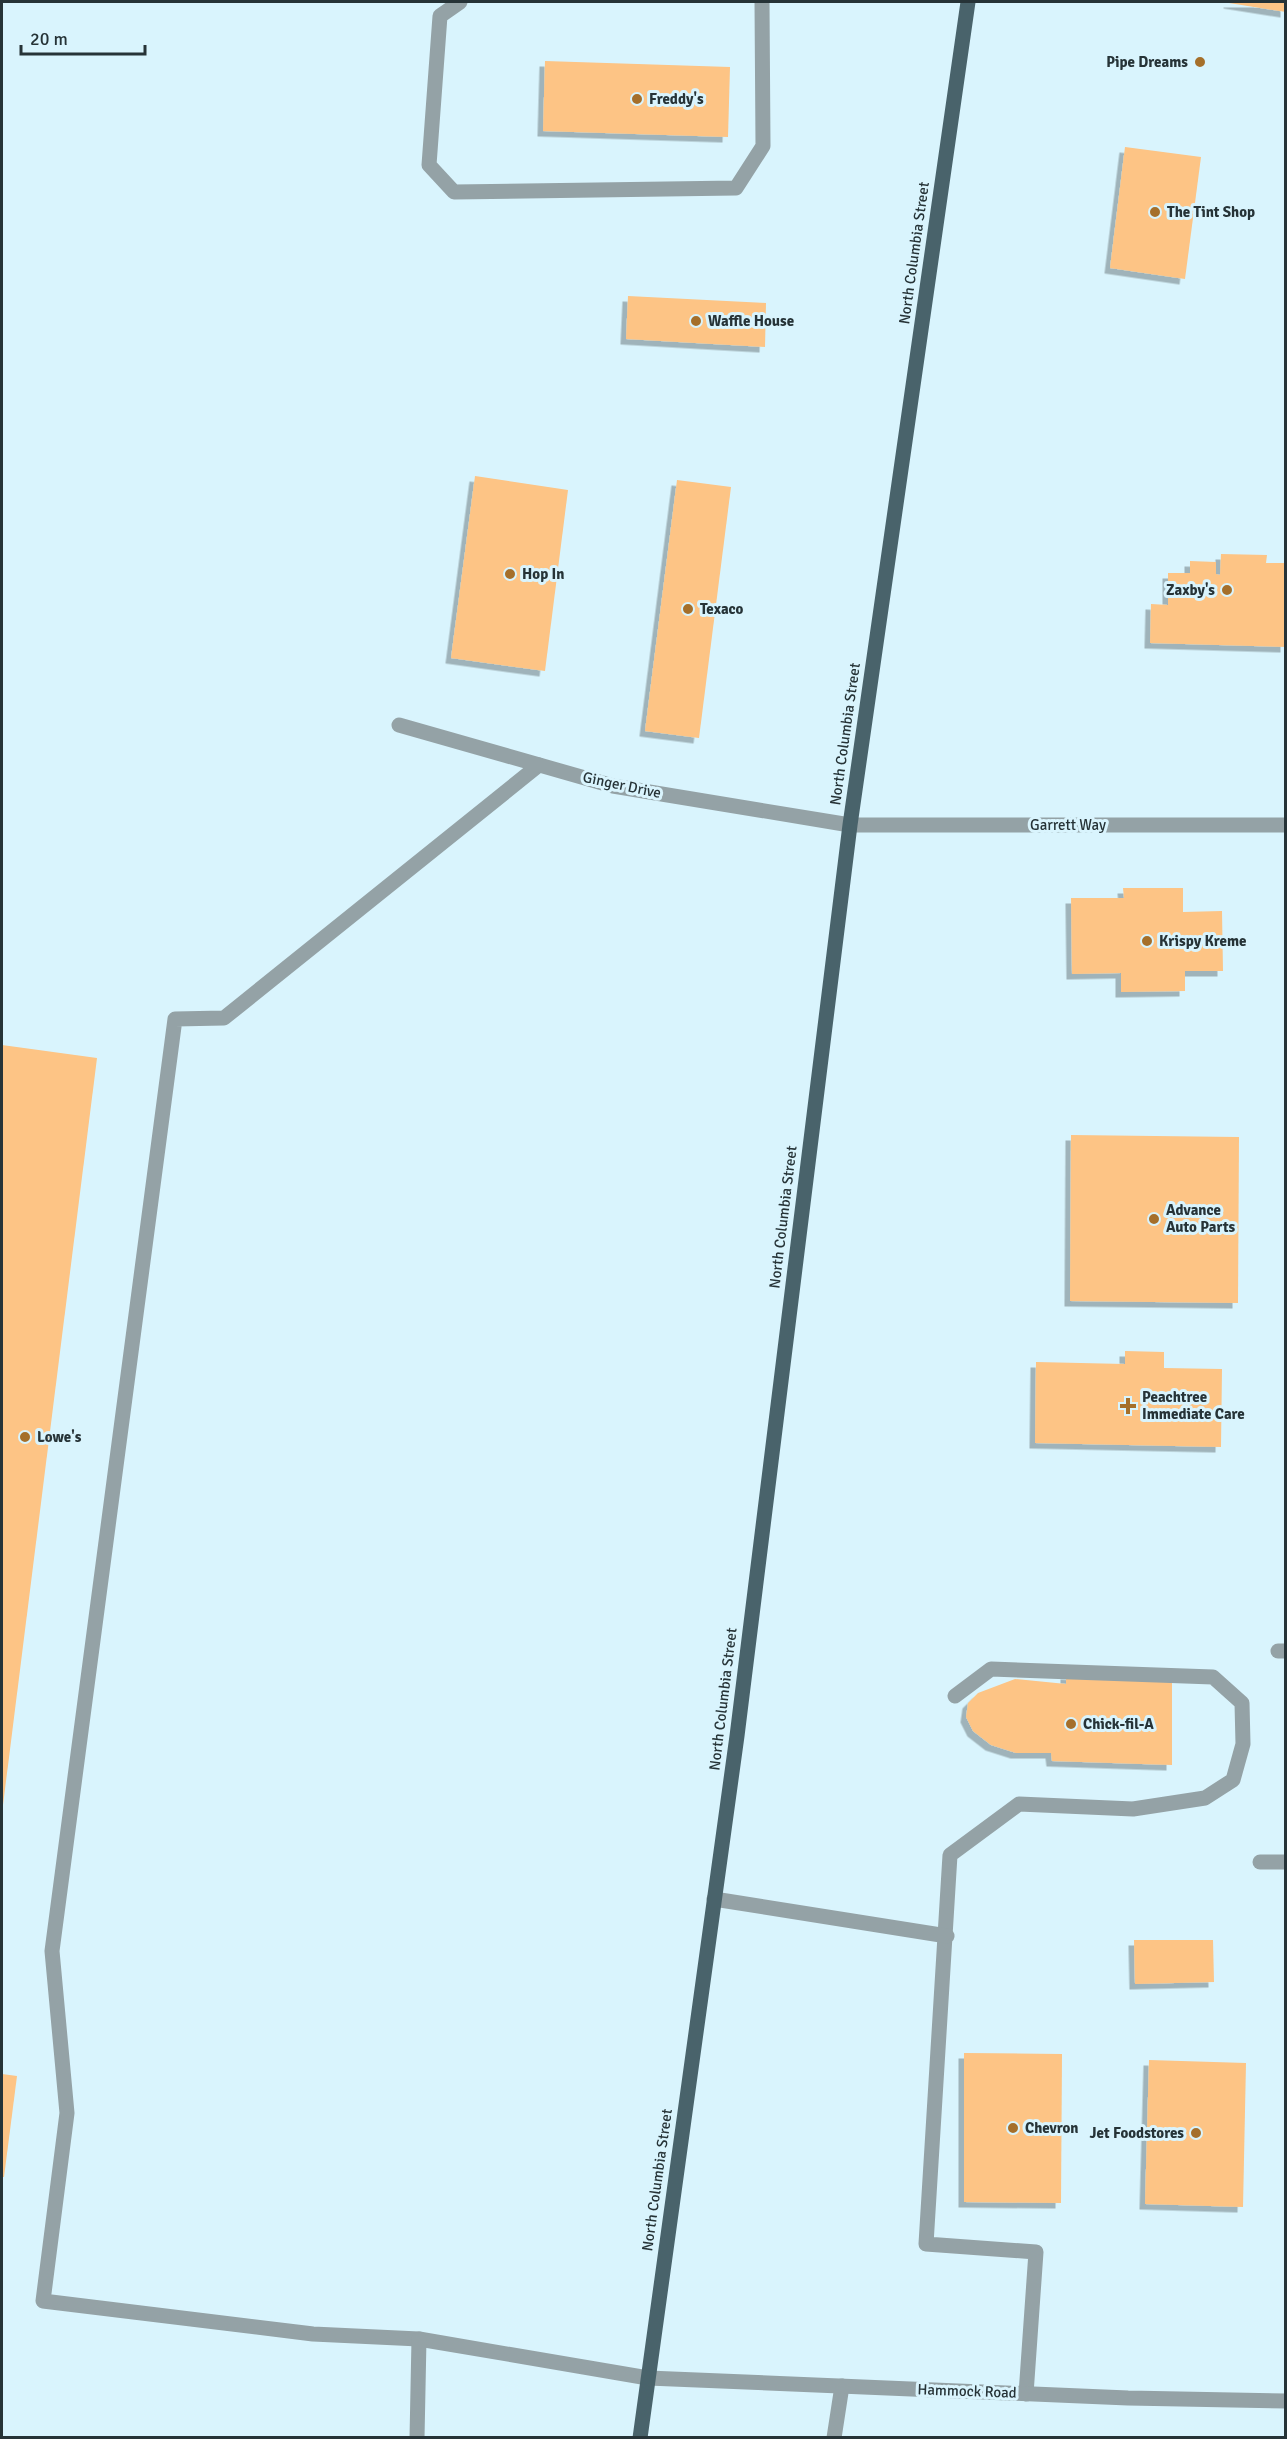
<svg xmlns="http://www.w3.org/2000/svg" width="1287" height="2439" viewBox="0 0 1287 2439" font-family="Signika,sans-serif">
  <defs>
    <filter id="shadow"><feDropShadow dx="-5.5" dy="5.5" stdDeviation="0" flood-color="#0004"/></filter>
  </defs>
  <rect width="100%" height="100%" fill="#d9f4fd"/>
  <g fill="#fdc485" filter="url(#shadow)">
    <path d="M 1229,2 L 1286,2 L 1286,12 L 1229,3 Z"/>
    <path d="M 545,61 L 730,67 L 728,137 L 543,131 Z"/>
    <path d="M 1125,147 L 1201,157 L 1185,279 L 1110,268 Z"/>
    <path d="M 628,296 L 766,303 L 765,347 L 626,339 Z"/>
    <path d="M 475,476 L 568,490 L 545,671 L 451,658 Z"/>
    <path d="M 677,480 L 731,487 L 699,738 L 645,731 Z"/>
    <path d="M 1221,554 L 1267,555 L 1266,563 L 1286,563 L 1286,647 L 1150,643 L 1151,604 L 1168,605 L 1168,573 L 1190,573 L 1190,561 L 1216,562 L 1216,574 L 1220,575 Z"/>
    <path d="M 1123,888 L 1183,888 L 1183,912 L 1222,911 L 1223,971 L 1185,971 L 1185,991 L 1121,992 L 1121,973 L 1072,974 L 1071,898 L 1124,898 Z"/>
    <path d="M 2,1045 L 97,1058 L 3,1805 L 2,1805 Z"/>
    <path d="M 1071,1135 L 1239,1137 L 1238,1303 L 1070,1301 Z"/>
    <path d="M 1125,1351 L 1164,1352 L 1164,1368 L 1222,1369 L 1221,1447 L 1035,1443 L 1036,1362 L 1125,1364 Z"/>
    <path d="M 1066,1674 L 1172,1680 L 1172,1765 L 1052,1761 L 1051,1753 L 1016,1753 L 991,1745 L 973,1731 L 966,1717 L 968,1703 L 978,1693 L 1015,1679 L 1066,1684 Z"/>
    <path d="M 1134,1940 L 1213,1940 L 1214,1982 L 1135,1984 Z"/>
    <path d="M 964,2053 L 1062,2054 L 1061,2203 L 964,2202 Z"/>
    <path d="M 1149,2060 L 1246,2063 L 1243,2207 L 1145,2204 Z"/>
    <path d="M 2,2074 L 17,2076 L 4,2177 L 2,2177 Z"/>
  </g>
  <g fill="none" stroke-linecap="round" stroke-linejoin="round">
    <g stroke="#94a2a6" stroke-width="15">
      <path d="M 460,2 L 440,16 L 429,165 L 454,192 L 736,188 L 763,146 L 762,2"/>
      <path d="M 539,765 L 224,1018 L 175,1019 L 52,1951 L 67,2113 L 43,2301 L 313,2334 L 419,2339 L 648,2378"/>
      <path d="M 1278,1651 L 1286,1651"/>
      <path d="M 955,1696 L 991,1669 L 1213,1677 L 1242,1703 L 1243,1744 L 1233,1780 L 1205,1798 L 1133,1809 L 1019,1804 L 950,1855 L 926,2244 L 1036,2252 L 1026,2394"/>
      <path d="M 1260,1862 L 1286,1862"/>
      <path d="M 714,1899 L 947,1936"/>
      <path d="M 417,2438 L 419,2339"/>
      <path d="M 834,2438 L 842,2386"/>
    </g>
    <g stroke="#94a2a6" stroke-width="15">
      <path d="M 399,725 L 613,786 L 850,825 L 1286,825"/>
      <path d="M 648,2378 L 1128,2398 L 1286,2401"/>
    </g>
    <path stroke="#49636b" stroke-width="15" d="M 640,2438 L 737,1736 L 850,825 L 968,2"/>
  </g>
  <g fill="#a56f2a" stroke="#d9f4fd" stroke-width="2">
    <circle cx="1200" cy="62" r="6"/>
    <circle cx="637" cy="99" r="6"/>
    <circle cx="1155" cy="212" r="6"/>
    <circle cx="696" cy="321" r="6"/>
    <circle cx="510" cy="574" r="6"/>
    <circle cx="1227" cy="590" r="6"/>
    <circle cx="688" cy="609" r="6"/>
    <circle cx="1147" cy="941" r="6"/>
    <circle cx="1154" cy="1219" r="6"/>
    <path d="M1125 1397h6v6h6v6h-6v6h-6v-6h-6v-6h6z"/>
    <circle cx="25" cy="1437" r="6"/>
    <circle cx="1071" cy="1724" r="6"/>
    <circle cx="1013" cy="2128" r="6"/>
    <circle cx="1196" cy="2133" r="6"/>
  </g>
  <g text-anchor="middle" stroke-width="6" stroke-linejoin="round" paint-order="stroke">
    <g font-size="15" font-weight="bold" fill="#263337" stroke="#d9f4fd" text-anchor="start">
      <text x="1188" y="67" text-anchor="end">Pipe Dreams</text>
      <text x="649" y="104">Freddy's</text>
      <text x="1167" y="217">The Tint Shop</text>
      <text x="708" y="326">Waffle House</text>
      <text x="522" y="579">Hop In</text>
      <text x="1215" y="595" text-anchor="end">Zaxby's</text>
      <text x="700" y="614">Texaco</text>
      <text x="1159" y="946">Krispy Kreme</text>
      <text x="1166" y="1215">Advance<tspan x="1166" dy="17">Auto Parts</tspan></text>
      <text x="1142" y="1402">Peachtree<tspan x="1142" dy="17">Immediate Care</tspan></text>
      <text x="37" y="1442">Lowe's</text>
      <text x="1083" y="1729">Chick-fil-A</text>
      <text x="1025" y="2133">Chevron</text>
      <text x="1184" y="2138" text-anchor="end">Jet Foodstores</text>
    </g>
    <g font-size="15" fill="#263337" stroke="#d9f4fd">
      <text transform="translate(914 253) rotate(-82)" y="5">North Columbia Street</text>
      <text transform="translate(845 734) rotate(-82)" y="5">North Columbia Street</text>
      <text transform="translate(622 785) rotate(12)" y="5">Ginger Drive</text>
      <text x="1068" y="830">Garrett Way</text>
      <text transform="translate(783 1217) rotate(-83)" y="5">North Columbia Street</text>
      <text transform="translate(723 1699) rotate(-83)" y="5">North Columbia Street</text>
      <text transform="translate(657 2180) rotate(-82)" y="5">North Columbia Street</text>
      <text transform="translate(967 2391) rotate(2)" y="5">Hammock Road</text>
    </g>
  </g>
  <rect width="1287" height="2439" fill="none" stroke="#263337" stroke-width="6"/>
  <path d="M21 45v9h124v-9" fill="none" stroke="#263337" stroke-width="3"/>
  <text x="30" y="45" font-size="18" fill="#263337" stroke="#d9f4fd" stroke-width="4.5" paint-order="stroke">20 m</text>
</svg>
